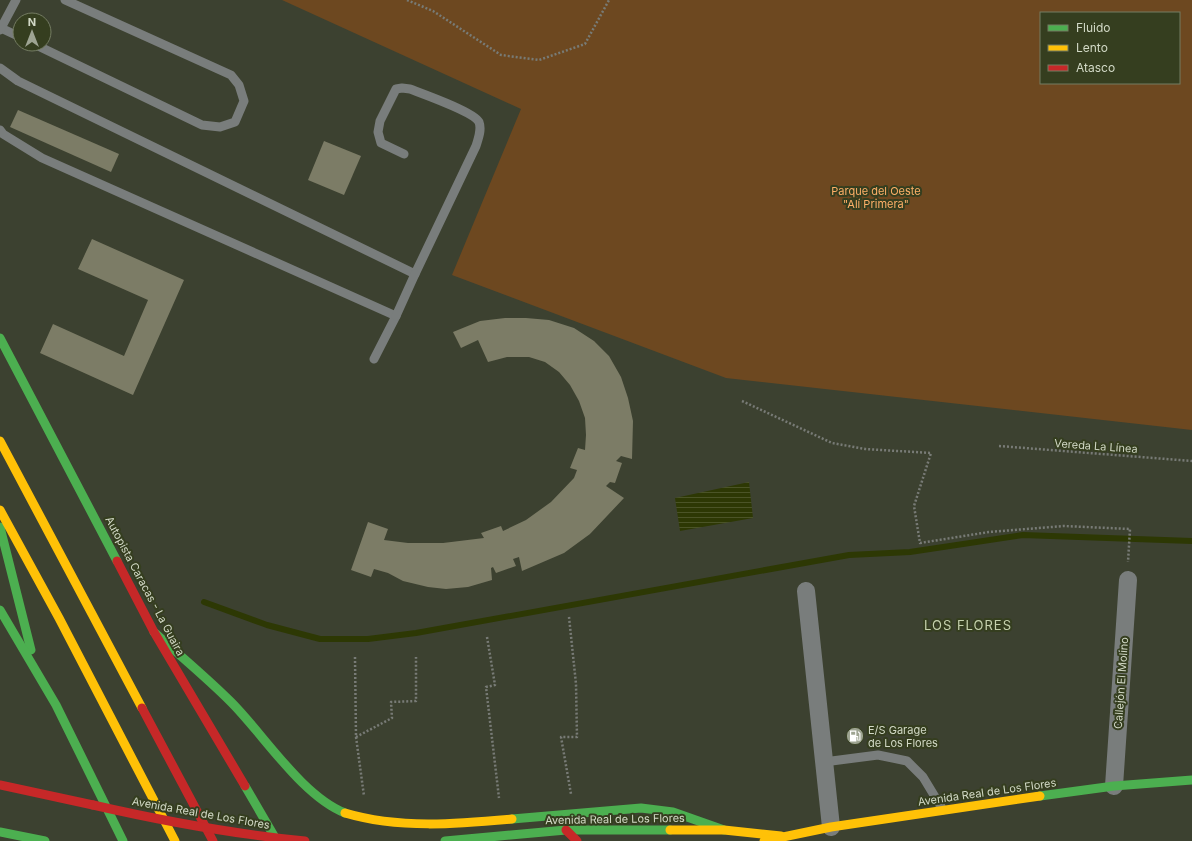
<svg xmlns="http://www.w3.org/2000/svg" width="1192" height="841" viewBox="0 0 1192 841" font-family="Inter,sans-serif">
  <defs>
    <pattern id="water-rules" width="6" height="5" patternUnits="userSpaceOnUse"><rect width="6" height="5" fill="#2d3804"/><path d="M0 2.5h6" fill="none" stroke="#4b5427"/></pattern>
  </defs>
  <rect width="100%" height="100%" fill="#3c4130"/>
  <path fill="#6d4820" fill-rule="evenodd" d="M 282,0 L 1192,0 L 1192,430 L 726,378 L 452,275 L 521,109 ZM 1041,13 L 1179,13 L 1179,83 L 1041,83 Z"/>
  <path fill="url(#water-rules)" d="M 749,482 L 753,518 L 680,531 L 675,498 Z"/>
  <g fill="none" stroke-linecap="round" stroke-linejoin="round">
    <path stroke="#2d3804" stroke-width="6" d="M 204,602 L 267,625 L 320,639 L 368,639 L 416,633 L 849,555 L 910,552 L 1023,535 L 1192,541"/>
  </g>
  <g fill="#7c7c66">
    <path d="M 18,110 L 119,154 L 111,172 L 10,127 Z"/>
    <path d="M 324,141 L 361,156 L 344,195 L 308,180 Z"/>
    <path d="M 92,239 L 184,280 L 133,395 L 40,353 L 53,324 L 124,356 L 148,300 L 78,269 Z"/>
    <path d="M 505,318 L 526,318 L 549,320 L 574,328 L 594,341 L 609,356 L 621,377 L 628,398 L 633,421 L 632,459 L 621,456 L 616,461 L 622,463 L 615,483 L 610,482 L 606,486 L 624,498 L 590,534 L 564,553 L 522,571 L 519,557 L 513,559 L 516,566 L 496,573 L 493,567 L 491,568 L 492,580 L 468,587 L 446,589 L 428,587 L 403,581 L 388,573 L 374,569 L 371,577 L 351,570 L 368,522 L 388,529 L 384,540 L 408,543 L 443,543 L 484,538 L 481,533 L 501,526 L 503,531 L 526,520 L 551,502 L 574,478 L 577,470 L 570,468 L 578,448 L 585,450 L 586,435 L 585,418 L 579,401 L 570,385 L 559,372 L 545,362 L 529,357 L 507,357 L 488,362 L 478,340 L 461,348 L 453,332 L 480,321 Z"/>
  </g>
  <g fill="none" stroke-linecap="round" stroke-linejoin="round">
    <g stroke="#787b76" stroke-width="2.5" stroke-dasharray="2 2" stroke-linecap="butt">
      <path d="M 407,0 L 433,11 L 501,55 L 539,60 L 585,44 L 609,0"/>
      <path d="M 742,401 L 832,443 L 865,449 L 931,453 L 914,506 L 920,543 L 989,532 L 1064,526 L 1130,529 L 1128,562"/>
      <path d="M 999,446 L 1192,461"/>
      <path d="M 569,617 L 576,684 L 577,737 L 561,737 L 571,794"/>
      <path d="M 487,637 L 495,685 L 486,687 L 499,798"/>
      <path d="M 355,657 L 356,737 L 364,796"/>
      <path d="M 356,737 L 392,718 L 391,702 L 416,701 L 416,657"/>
    </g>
    <g stroke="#797d7c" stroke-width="9">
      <path d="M 1,28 L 20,37"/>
      <path d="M 0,30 L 16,0"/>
      <path d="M 34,44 L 202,125 L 220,127 L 235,122 L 244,101 L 239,85 L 231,75 L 65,0"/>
      <path d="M 0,68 L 18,81 L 415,274 L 476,146 C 478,139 482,130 479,122 C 474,112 423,94 410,89 L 402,88 L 396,89 L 380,121 L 378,132 L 381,143 L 404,154"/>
      <path d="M 0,130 L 3,134 L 42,158 L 396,316 L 374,359"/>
      <path d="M 396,316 L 415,274"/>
      <path d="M 824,762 L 878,755 L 907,761 L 923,777 L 943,810"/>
    </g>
    <g stroke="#797d7c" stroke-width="18">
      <path d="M 806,591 L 831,827"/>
      <path d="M 1114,786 L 1128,580"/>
    </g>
    <g stroke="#4caf50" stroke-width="9">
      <path d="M 0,338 L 117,561"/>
      <path d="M 0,527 L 31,650"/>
      <path d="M 0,610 L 56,705 L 123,841"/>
      <path d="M 154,632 C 179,655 206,677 231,702 C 264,735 302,796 345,813"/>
      <path d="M 245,786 L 277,841"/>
      <path d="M 1040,796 L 1114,786 L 1192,780"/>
      <path d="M 512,819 L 641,808 L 673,812 L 724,830"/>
      <path d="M 0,832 L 45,841"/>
      <path d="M 445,841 L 566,830 L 670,830"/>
    </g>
    <g stroke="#ffc107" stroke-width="9">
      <path d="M 0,441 L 142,708"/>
      <path d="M 0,510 L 59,618 L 175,841"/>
      <path d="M 345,813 C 399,829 457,824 512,819"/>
      <path d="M 670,830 L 724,830 L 781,836"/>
      <path d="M 764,841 L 831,827 L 1040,796"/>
    </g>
    <g stroke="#c62828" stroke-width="9">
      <path d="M 117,561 L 154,632 L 245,786"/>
      <path d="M 142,708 L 213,841"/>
      <path d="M 0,785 L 93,805"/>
      <path d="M 566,830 L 577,841"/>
    </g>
    <path stroke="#c62828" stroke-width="9" d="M 93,805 C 163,821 233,834 305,841"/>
  </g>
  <defs>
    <symbol id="fuel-disc" viewBox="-11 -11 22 22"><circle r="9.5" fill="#9ea492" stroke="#353e1f"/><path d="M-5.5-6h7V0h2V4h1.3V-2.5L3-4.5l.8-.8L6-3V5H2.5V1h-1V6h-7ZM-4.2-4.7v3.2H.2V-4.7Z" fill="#fff"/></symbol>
  </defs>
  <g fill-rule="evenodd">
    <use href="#fuel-disc" x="845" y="726" width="20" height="20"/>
  </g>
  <g text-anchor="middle" stroke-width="4" stroke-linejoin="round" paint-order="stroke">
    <g font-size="11" fill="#feb068" stroke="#353e1f">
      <text x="876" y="195">Parque del Oeste<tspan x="876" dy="13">"Alí Primera"</tspan></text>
    </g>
    <g font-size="11" fill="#d2d9c6" stroke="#353e1f">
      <text transform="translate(1096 446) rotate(4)" y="4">Vereda La Línea</text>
      <text transform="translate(145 586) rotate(62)" y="4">Autopista Caracas - La Guaira</text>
      <text transform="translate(1121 683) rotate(-86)" y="4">Callejón El Molino</text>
      <text transform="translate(987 792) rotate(-8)" y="4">Avenida Real de Los Flores</text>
      <text transform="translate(201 813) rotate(10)" y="4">Avenida Real de Los Flores</text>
      <text transform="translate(615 819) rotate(-1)" y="4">Avenida Real de Los Flores</text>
    </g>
    <g font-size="11" fill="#d2d9c6" stroke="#353e1f" text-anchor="start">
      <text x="868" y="734">E/S Garage<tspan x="868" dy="13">de Los Flores</tspan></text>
    </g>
    <g font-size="13" letter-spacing="1" fill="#c5d1ad" stroke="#353e1f">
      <text x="968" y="630">LOS FLORES</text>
    </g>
  </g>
  <rect x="1040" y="12" width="140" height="72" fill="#353e1f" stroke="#747c62"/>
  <rect x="1048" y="25" width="20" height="6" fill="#4caf50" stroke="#747c62"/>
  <text x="1076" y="32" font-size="12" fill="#d2d9c6">Fluido</text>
  <rect x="1048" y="45" width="20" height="6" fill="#ffc107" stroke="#747c62"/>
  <text x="1076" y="52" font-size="12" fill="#d2d9c6">Lento</text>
  <rect x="1048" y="65" width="20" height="6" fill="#c62828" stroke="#747c62"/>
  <text x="1076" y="72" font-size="12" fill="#d2d9c6">Atasco</text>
  <g transform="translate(32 32)"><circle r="19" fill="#353e1f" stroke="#747c62"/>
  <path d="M0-3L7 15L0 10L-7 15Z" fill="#9ea492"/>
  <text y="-6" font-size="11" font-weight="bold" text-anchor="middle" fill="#d2d9c6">N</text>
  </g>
</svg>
